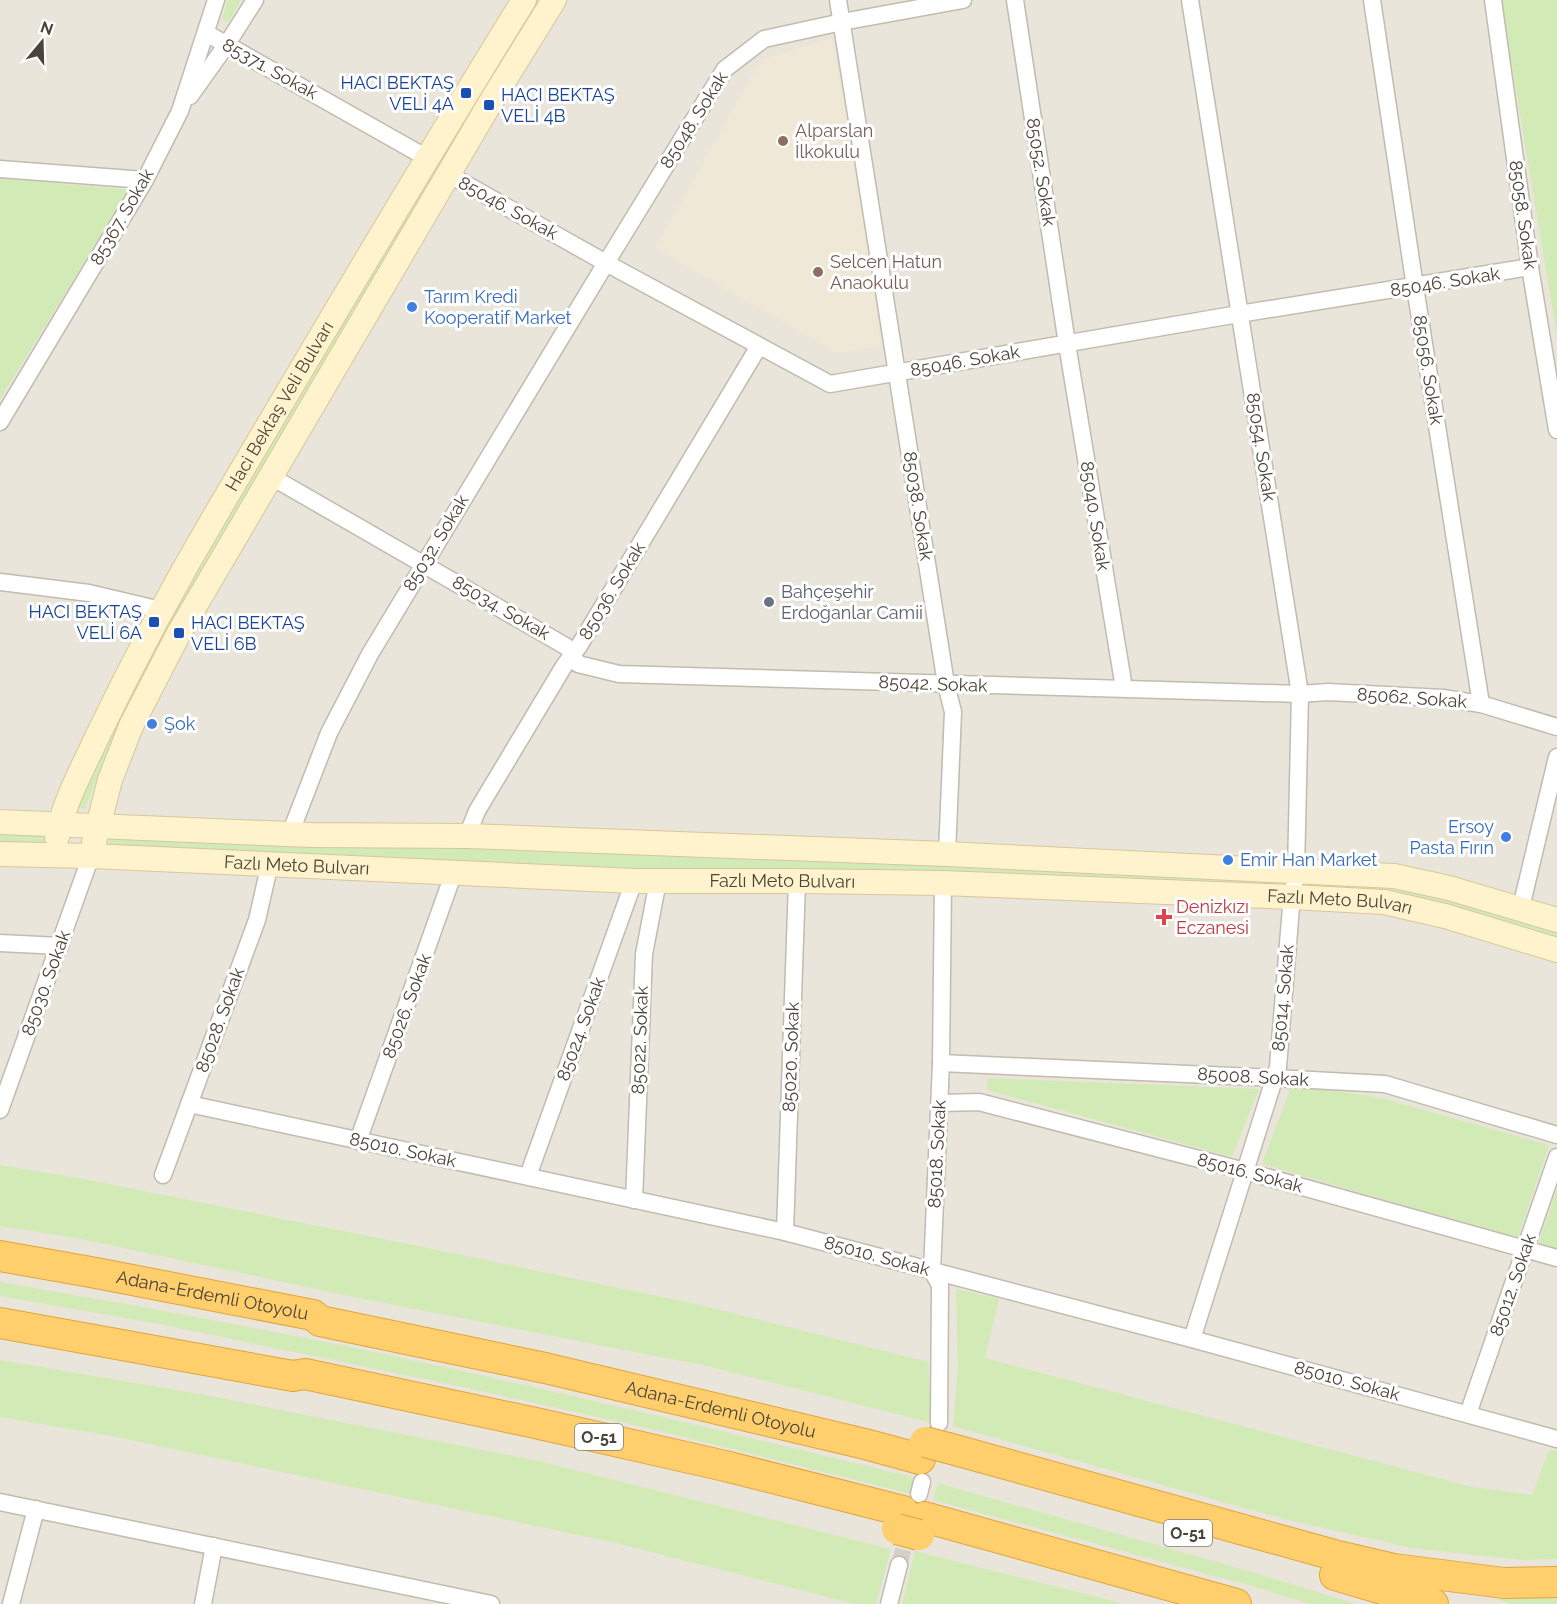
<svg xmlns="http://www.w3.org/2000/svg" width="1557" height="1604" viewBox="0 0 1557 1604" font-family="Raleway,sans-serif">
  <rect width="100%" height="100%" fill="#f6f3ec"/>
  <rect fill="#eae5da" x="0" y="0" width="1557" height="1604"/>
  <path fill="#efe8d6" d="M 832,38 L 866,221 L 881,346 L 837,353 L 655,248 L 761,60 Z"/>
  <g fill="#d2eab5">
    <path d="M 228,0 L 241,0 L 228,22 L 222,19 Z"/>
    <path d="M 534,0 L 543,0 L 183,606 L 104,762 L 85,809 L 77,807 L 96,759 L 176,602 Z"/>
    <path d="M 1501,0 L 1557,0 L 1557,336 Z"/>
    <path d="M 0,178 L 129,190 L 0,399 Z"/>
    <path d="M 0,832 L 47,834 L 47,843 L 0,843 Z"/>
    <path d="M 109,835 L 619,850 L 1275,880 L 1274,887 L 620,870 L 108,846 Z"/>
    <path d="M 1315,880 L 1415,889 L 1557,930 L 1557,938 L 1315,888 L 1313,885 Z"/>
    <path d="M 988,1078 L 1259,1089 L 1232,1157 L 987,1090 Z"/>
    <path d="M 1292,1085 L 1377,1097 L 1549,1145 L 1518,1238 L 1262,1164 Z"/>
    <path d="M 0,1165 L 73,1177 L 433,1249 L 700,1305 L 928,1362 L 932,1423 L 707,1366 L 364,1299 L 76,1238 L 0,1226 Z"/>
    <path d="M 1557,1188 L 1557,1250 L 1538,1245 Z"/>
    <path d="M 0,1282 C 151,1308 303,1336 453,1369 C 608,1403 762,1441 916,1478 L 911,1494 L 656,1430 L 449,1384 L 164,1325 L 0,1296 Z"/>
    <path d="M 956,1289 L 999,1299 L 985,1358 L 1468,1486 L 1532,1495 L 1549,1450 L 1557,1451 L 1557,1559 L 1523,1560 L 1412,1548 L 1284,1519 L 953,1426 L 958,1369 Z"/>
    <path d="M 0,1360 L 205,1395 L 543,1462 L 891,1549 L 876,1604 L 855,1604 L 616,1543 L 117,1437 L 0,1417 Z"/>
    <path d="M 938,1483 L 1252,1572 L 1356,1604 L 1311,1604 L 1248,1585 L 933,1500 Z"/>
    <path d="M 915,1551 L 1102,1598 L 1122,1604 L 902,1604 Z"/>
    <path d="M 1472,1590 L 1557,1591 L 1557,1604 L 1511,1604 Z"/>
  </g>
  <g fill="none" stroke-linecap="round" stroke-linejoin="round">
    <path stroke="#d4d0c8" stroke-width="16" stroke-dasharray="16 8" stroke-linecap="butt" d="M 899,1565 L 919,1494"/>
    <defs>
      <g id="street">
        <path d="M 838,0 L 946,684 L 953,712 L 947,854"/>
        <path d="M 1015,0 L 1067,344 L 1124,688"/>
        <path d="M 1190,0 L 1300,694 L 1296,871 L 1291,907 L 1278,1067 L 1192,1339"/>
        <path d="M 1372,0 L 1415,287 L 1481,704"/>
        <path d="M 1493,0 L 1530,267 L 1557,430"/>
        <path d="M 206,33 L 427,158"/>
        <path d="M 190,96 L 227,44 L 255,0"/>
        <path d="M 0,169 L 145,180"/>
        <path d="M 448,174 L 606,263 L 830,384 L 1227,316 L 1530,267"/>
        <path d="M 0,422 L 145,180 L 180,111 L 216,0"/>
        <path d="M 270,476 L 567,647 L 578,664 L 619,674 L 1300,694 L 1328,692 L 1443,698 L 1481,704 L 1557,727"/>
        <path d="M 0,582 L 89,593 L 161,610"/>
        <path d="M 290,834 L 329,733 L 370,654 L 606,263 L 725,69 L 764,39 L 842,22 L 963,0"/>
        <path d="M 467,836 L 477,811 L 564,666 L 579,646 L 759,346"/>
        <path d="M 1519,909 L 1523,899 L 1557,757"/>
        <path d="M 0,943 L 60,946"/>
        <path d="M 941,1063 L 1275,1078 L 1385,1084 L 1557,1135"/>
        <path d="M 940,1103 L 979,1102 L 1245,1171 L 1557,1258"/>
        <path d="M 189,1104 L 785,1232 L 1192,1339 L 1557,1439"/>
        <path d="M 0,1110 L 91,856"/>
        <path d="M 358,1141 L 454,872"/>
        <path d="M 163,1175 L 257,920 L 270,863"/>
        <path d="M 528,1176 L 634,881"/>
        <path d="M 634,1200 L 644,954 L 658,881"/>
        <path d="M 785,1232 L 797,881"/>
        <path d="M 1468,1414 L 1557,1157"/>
        <path d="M 939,1423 L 940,1285 L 932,1271 L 941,1063 L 943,883"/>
        <path d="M 919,1494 L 922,1482"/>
        <path d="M 0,1502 L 491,1604"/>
        <path d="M 11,1604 L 36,1509"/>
        <path d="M 203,1604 L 214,1546"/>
        <path d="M 889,1604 L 899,1565"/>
      </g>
      <g id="secondary">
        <path d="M 0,822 L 311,835 L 467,836 L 947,854 L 1394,876 L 1449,888 L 1557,920"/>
        <path id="s1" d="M 57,837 C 64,801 83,768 98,735 C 135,658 175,583 219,509 C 319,339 420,168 524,0"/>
        <path d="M 94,842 L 110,780 L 131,726 L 179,633 L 489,105 L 554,0"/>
        <path id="s2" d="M 0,854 L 91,856 L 634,881 L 797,881 L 943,883 L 1292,897 L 1384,902 L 1445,916 L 1557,950"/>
      </g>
      <g id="highway">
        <path id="s3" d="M 0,1256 L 96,1273 L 313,1315 L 320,1321 L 545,1368 L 865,1444 L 920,1459"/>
        <path d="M 0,1323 L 293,1376 L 305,1374 L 540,1424 L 725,1466 L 903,1511"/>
        <path d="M 948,1448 L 1334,1555 L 1394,1569 L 1504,1583 L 1557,1582"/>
        <path d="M 924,1517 L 1236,1604"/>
        <path d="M 1335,1575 L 1433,1604"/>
      </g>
    </defs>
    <use href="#street" stroke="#c2bbae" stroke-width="19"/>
    <use href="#secondary" stroke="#d6c79b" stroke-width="26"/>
    <use href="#highway" stroke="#e0a43c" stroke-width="32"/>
    <use href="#street" stroke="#fff" stroke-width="16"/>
    <use href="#secondary" stroke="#fff3cd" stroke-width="24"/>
    <use href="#highway" stroke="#ffcf6e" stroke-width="30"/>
    <defs>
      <g id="highway-bridge">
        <path d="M 925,1442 L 948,1448"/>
        <path d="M 897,1529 L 919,1535"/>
      </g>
    </defs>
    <use href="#highway-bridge" stroke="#e0a43c" stroke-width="32" stroke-linecap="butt"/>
    <use href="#highway-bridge" stroke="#ffcf6e" stroke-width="30"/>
  </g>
  <g fill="#1a4fb4" stroke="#fff" stroke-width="2">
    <rect x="460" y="87" width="12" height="12" rx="3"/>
    <rect x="483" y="99" width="12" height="12" rx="3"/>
    <rect x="148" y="616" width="12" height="12" rx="3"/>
    <rect x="173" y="627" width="12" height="12" rx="3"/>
  </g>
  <g fill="#8d6e63" stroke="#fff" stroke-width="2">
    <circle cx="783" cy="141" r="6"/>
    <circle cx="818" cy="272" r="6"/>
  </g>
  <g fill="#3f7fe0" stroke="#fff" stroke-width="2">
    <circle cx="412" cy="307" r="6"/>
    <circle cx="152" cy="724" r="6"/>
    <circle cx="1506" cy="837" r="6"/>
    <circle cx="1228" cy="860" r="6"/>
  </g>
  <circle fill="#6b7280" stroke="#fff" stroke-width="2" cx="769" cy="602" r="6"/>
  <path fill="#e0444e" stroke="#fff" stroke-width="2" d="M1161 908h6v6h6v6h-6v6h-6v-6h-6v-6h6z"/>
  <g text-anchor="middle" stroke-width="6" stroke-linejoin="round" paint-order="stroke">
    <g fill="#fff" stroke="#817c74" stroke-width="1.5">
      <rect x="575" y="1424" width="48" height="26" rx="4.5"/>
      <rect x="1164" y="1520" width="48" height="26" rx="4.5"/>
    </g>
    <g font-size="16" font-weight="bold" fill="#4b4439">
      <text x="599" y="1443">O-51</text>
      <text x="1188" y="1539">O-51</text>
    </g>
    <g font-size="18" fill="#4b4439" stroke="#fff">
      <text transform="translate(270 69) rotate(29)" y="6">85371. Sokak</text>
      <text transform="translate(694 120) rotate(-58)" y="6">85048. Sokak</text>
      <text transform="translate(1041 172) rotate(81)" y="6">85052. Sokak</text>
      <text transform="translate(508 208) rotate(29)" y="6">85046. Sokak</text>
      <text transform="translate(1523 215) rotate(82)" y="6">85058. Sokak</text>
      <text transform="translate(122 217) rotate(-60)" y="6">85367. Sokak</text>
      <text transform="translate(1445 282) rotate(-9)" y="6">85046. Sokak</text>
      <text transform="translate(965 361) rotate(-10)" y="6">85046. Sokak</text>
      <text transform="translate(1428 370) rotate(81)" y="6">85056. Sokak</text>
      <text dy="6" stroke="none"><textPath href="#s1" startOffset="486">Haci Bektaş Veli Bulvarı</textPath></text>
      <text transform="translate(1261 447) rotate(81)" y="6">85054. Sokak</text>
      <text transform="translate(918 506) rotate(81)" y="6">85038. Sokak</text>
      <text transform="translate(1095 516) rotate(81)" y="6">85040. Sokak</text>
      <text transform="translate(436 543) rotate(-59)" y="6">85032. Sokak</text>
      <text transform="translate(612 591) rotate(-59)" y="6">85036. Sokak</text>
      <text transform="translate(501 608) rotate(30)" y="6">85034. Sokak</text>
      <text transform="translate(933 684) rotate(2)" y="6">85042. Sokak</text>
      <text transform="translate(1412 698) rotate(4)" y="6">85062. Sokak</text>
      <text dy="6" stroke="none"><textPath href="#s2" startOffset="297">Fazlı Meto Bulvarı</textPath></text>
      <text dy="6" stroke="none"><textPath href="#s2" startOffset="783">Fazlı Meto Bulvarı</textPath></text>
      <text dy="6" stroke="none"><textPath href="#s2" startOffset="1341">Fazlı Meto Bulvarı</textPath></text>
      <text transform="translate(46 983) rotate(-70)" y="6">85030. Sokak</text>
      <text transform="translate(1283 998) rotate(-85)" y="6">85014. Sokak</text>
      <text transform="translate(407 1006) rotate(-70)" y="6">85026. Sokak</text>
      <text transform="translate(220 1020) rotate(-70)" y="6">85028. Sokak</text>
      <text transform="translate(581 1029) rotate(-70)" y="6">85024. Sokak</text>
      <text transform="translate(640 1040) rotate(-88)" y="6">85022. Sokak</text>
      <text transform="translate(791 1057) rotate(-88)" y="6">85020. Sokak</text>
      <text transform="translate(1253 1077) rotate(3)" y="6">85008. Sokak</text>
      <text transform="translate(403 1150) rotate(12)" y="6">85010. Sokak</text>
      <text transform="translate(937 1154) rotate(-87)" y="6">85018. Sokak</text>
      <text transform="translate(1250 1173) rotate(15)" y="6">85016. Sokak</text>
      <text transform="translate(877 1256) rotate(15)" y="6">85010. Sokak</text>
      <text transform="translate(1513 1285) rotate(-71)" y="6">85012. Sokak</text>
      <text dy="6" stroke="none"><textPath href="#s3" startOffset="216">Adana-Erdemli Otoyolu</textPath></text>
      <text transform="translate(1347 1381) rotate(15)" y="6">85010. Sokak</text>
      <text dy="6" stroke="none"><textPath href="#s3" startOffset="738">Adana-Erdemli Otoyolu</textPath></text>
    </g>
    <g font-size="18" fill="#164399" stroke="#fff" text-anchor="end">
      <text x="454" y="89">HACI BEKTAŞ<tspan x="454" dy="21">VELİ 4A</tspan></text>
      <text x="501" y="101" text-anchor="start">HACI BEKTAŞ<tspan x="501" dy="21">VELİ 4B</tspan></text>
      <text x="142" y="618">HACI BEKTAŞ<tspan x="142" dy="21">VELİ 6A</tspan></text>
      <text x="191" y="629" text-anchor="start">HACI BEKTAŞ<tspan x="191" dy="21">VELİ 6B</tspan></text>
    </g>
    <g font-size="18" fill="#785e54" stroke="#fff" text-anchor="start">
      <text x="795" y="137">Alparslan<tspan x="795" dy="21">İlkokulu</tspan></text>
      <text x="830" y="268">Selcen Hatun<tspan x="830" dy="21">Anaokulu</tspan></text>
    </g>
    <g font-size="18" fill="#366cbe" stroke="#fff" text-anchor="start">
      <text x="424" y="303">Tarım Kredi<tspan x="424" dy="21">Kooperatif Market</tspan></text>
      <text x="164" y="730">Şok</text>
      <text x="1494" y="833" text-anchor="end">Ersoy<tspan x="1494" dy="21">Pasta Fırın</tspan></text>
      <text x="1240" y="866">Emir Han Market</text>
    </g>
    <g font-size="18" fill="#5b616d" stroke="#fff" text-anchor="start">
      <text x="781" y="598">Bahçeşehir<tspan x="781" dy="21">Erdoğanlar Camii</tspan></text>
    </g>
    <g font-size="18" fill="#be3a42" stroke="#fff" text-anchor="start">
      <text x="1176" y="913">Denizkızı<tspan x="1176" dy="21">Eczanesi</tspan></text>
    </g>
  </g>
  <g transform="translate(42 42) rotate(19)" stroke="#ffffff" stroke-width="4.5" paint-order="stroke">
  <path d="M0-4.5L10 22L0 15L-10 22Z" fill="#4b4439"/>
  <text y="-9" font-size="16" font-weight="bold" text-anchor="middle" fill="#4b4439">N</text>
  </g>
</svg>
